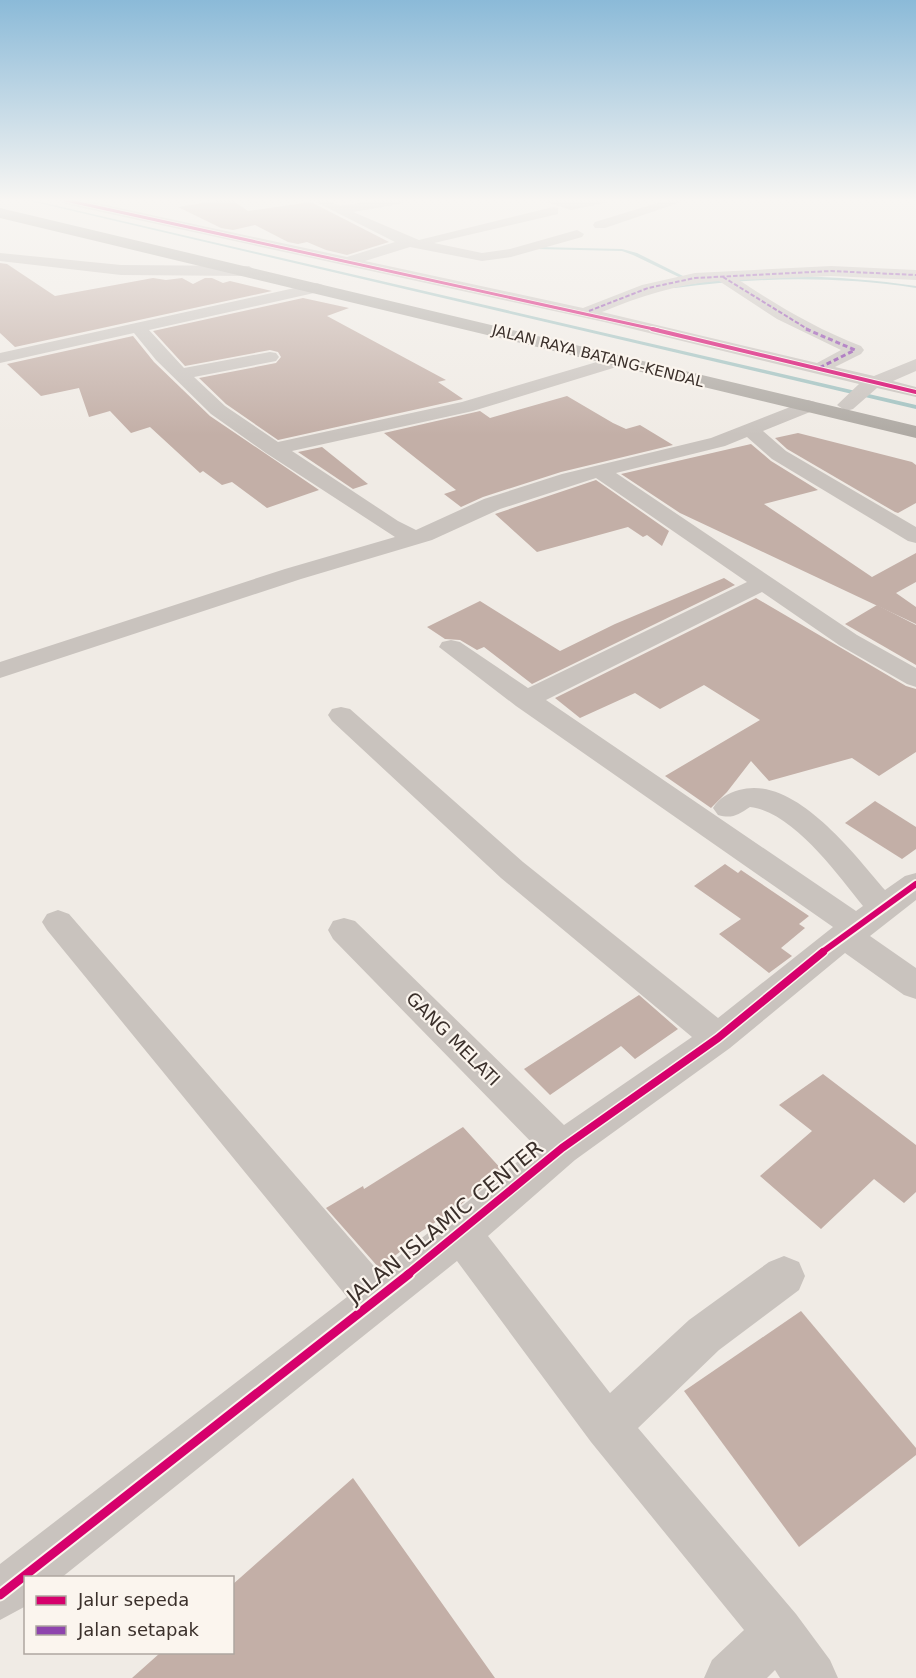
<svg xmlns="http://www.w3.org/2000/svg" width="916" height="1678" viewBox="0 0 916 1678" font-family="'DejaVu Sans',sans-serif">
  <rect width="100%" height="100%" fill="#f0ebe5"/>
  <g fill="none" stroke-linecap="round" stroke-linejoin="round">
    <g fill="#a1c2c1" fill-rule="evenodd">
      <path d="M 26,200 L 32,200 L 916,405 L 916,409 Z"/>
      <path d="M 538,247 L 622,249 L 637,253 L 687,278 L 683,279 L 633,255 L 622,251 L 536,249 Z"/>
      <path d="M 796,276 C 836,277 876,280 916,286 L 916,288 C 836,276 755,277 675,288 L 673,287 L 703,282 L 733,279 Z"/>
    </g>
  </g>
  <g fill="#c3afa7">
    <path d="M 222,200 L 232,200 L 248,211 L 311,202 L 389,242 L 347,255 L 326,250 L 307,242 L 298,244 L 288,242 L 255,225 L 233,230 L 221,228 L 178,207 Z"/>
    <path d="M 0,263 L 7,264 L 55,296 L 153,278 L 166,280 L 182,278 L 193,284 L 205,278 L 212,278 L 223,283 L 230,281 L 272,291 L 15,347 L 0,333 Z"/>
    <path d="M 303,298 L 349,308 L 327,316 L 446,380 L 438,382 L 463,399 L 278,440 L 226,404 L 199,378 L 276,363 L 281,357 L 278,352 L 270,350 L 185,366 L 153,331 Z"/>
    <path d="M 133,336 L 154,362 L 210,416 L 319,490 L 267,508 L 232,482 L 222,485 L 203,471 L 200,473 L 150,427 L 131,433 L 110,411 L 89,417 L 79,388 L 41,396 L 7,364 Z"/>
    <path d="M 567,396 L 613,423 L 626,429 L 640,425 L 673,445 L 561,472 L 483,497 L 461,507 L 444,494 L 456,490 L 384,433 L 480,411 L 490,418 Z"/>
    <path d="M 798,433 L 912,462 L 916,465 L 916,503 L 898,513 L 895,512 L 787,449 L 775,438 Z"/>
    <path d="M 751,444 L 771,461 L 818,490 L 764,504 L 872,577 L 916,553 L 916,582 L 896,593 L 916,607 L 916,624 L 680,513 L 621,474 Z"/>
    <path d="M 322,447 L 368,484 L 353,489 L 298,452 Z"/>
    <path d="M 596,480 L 669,531 L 662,546 L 647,535 L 643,537 L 628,527 L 537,552 L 495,514 Z"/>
    <path d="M 724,578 L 735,585 L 532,684 L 484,647 L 477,650 L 460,640 L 445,639 L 427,627 L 480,601 L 560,651 L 615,624 Z"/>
    <path d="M 756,598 L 906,686 L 916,689 L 916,752 L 879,776 L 852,758 L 769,781 L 751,761 L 727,792 L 711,808 L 665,776 L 760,720 L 704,685 L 660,709 L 635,693 L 580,718 L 555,698 Z"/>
    <path d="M 877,605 L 916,625 L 916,665 L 845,624 Z"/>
    <path d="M 875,801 L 916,827 L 916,849 L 902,859 L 845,823 Z"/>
    <path d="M 725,864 L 738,873 L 741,870 L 809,916 L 799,924 L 805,928 L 781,948 L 792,956 L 769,973 L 719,934 L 741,919 L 694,886 Z"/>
    <path d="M 639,995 L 678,1029 L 635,1059 L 621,1046 L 550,1095 L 524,1069 Z"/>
    <path d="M 823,1074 L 916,1145 L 916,1192 L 904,1203 L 874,1179 L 821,1229 L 760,1176 L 812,1131 L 779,1105 Z"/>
    <path d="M 463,1127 L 503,1171 L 454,1210 L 402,1244 L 405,1248 L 379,1268 L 326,1208 L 363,1186 L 364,1189 Z"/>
    <path d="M 801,1311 L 916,1448 L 916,1455 L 799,1547 L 684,1391 Z"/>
    <path d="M 353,1478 L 495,1678 L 132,1678 L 160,1653 L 232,1653 L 232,1585 Z"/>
  </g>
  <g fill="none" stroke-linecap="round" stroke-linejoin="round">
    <g fill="#c9c3be" fill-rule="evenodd">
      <path d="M 58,200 L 82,200 L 347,257 L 395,242 L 312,200 L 328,200 L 340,206 L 377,200 L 406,200 L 400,204 L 353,212 L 419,240 L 553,207 L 558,208 L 558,214 L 434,243 L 482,253 L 510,249 L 577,230 L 584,234 L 582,237 L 511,257 L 482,261 L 410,247 L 365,261 L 583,308 L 642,285 L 695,273 L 831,266 L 916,270 L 916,280 L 831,276 L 739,280 C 778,306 817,329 861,346 L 864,350 L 861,354 L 835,367 L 874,376 L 916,359 L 916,371 L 893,381 L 916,387 L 916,397 L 877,388 L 853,409 L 846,411 L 837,405 L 859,384 L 604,322 L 65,204 ZM 719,281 L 777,319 L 841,350 L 817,363 L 602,312 C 641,296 677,284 719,281 Z"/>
      <path d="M 540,200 L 606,200 L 604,203 L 571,210 Z"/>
      <path d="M 667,200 L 687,200 L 605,228 L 595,228 L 593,225 L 595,222 Z"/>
      <path d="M 0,253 L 121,265 L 249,266 L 257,271 L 249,276 L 121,275 L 0,261 Z"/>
      <path d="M 317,283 L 323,285 L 325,288 L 323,291 L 149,330 L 184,368 L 270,352 L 276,353 L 279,357 L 276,361 L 194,377 L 225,406 L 278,442 L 462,402 L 617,356 L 626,361 L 623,365 L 473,411 L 292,451 L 398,521 L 416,530 L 484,499 L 562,474 L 711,438 L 808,400 L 815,402 L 817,406 L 815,410 L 763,431 L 786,451 L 916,527 L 916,543 L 908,541 L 772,459 L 747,437 L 725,446 L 616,473 L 857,635 L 916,668 L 916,687 L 907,684 L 839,645 L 762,592 L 546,700 L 856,911 L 863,906 C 837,874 793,812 750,807 C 738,815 732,819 718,815 L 713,808 C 719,798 728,793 739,790 C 794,774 854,854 885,890 L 905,876 L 916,873 L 916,900 L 870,936 L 916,968 L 916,999 L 904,995 L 845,953 L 730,1048 L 575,1160 L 488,1236 L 610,1393 L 689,1320 L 769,1262 L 784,1256 L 799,1262 L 805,1276 L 799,1290 L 719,1350 L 638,1428 L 796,1614 L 830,1660 L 838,1678 L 780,1678 L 775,1670 L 767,1678 L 704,1678 L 712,1660 L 744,1630 L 591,1442 L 457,1261 L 61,1578 L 26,1578 L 26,1606 L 0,1620 L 0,1564 L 347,1297 L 47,930 L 42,922 L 47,914 L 58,910 L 69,914 L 379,1272 L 536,1147 L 333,939 L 328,930 L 333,921 L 344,918 L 355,921 L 564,1125 L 692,1037 L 501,878 L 332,721 L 328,715 L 332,709 L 341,707 L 350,709 L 523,862 L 718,1018 L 833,927 L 516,706 L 439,647 L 442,642 L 451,640 L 460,642 L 528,688 L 747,582 L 596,478 L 500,509 L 432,540 L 301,579 L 0,678 L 0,662 L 285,569 L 395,537 L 266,453 L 211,414 L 156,360 L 134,333 L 0,363 L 0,353 Z"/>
    </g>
    <path fill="#afaaa4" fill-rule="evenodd" d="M 0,208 L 916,426 L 916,438 L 0,218 Z"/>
    <g stroke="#8e44ad" stroke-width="2" stroke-dasharray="4.5 2" stroke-linecap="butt">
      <path d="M 723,277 L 809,330"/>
      <path d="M 589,311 L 648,288 L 695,278 L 831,271 L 916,275"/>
    </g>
    <path stroke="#8e44ad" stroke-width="3" stroke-dasharray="5 3" stroke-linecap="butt" d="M 806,329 L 855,350 L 819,368"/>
    <defs>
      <path id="cycleway-far4" d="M 65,200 L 658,330"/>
      <path id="cycleway-far3" d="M 652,329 L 916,392"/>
      <path id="cycleway-far2" d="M 821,953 L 916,884"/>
      <path id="cycleway-far1" d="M 407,1275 L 562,1148 L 718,1038 L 823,952"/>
      <path id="cycleway" d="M 0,1595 L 409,1274"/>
    </defs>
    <use href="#cycleway-far4" stroke="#fbf5ee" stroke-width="4.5"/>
    <use href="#cycleway-far3" stroke="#fbf5ee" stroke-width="6"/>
    <use href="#cycleway-far2" stroke="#fbf5ee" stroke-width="10"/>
    <use href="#cycleway-far1" stroke="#fbf5ee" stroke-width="11"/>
    <use href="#cycleway" stroke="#fbf5ee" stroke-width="13"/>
    <use href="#cycleway-far4" stroke="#d6006c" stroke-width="3"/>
    <use href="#cycleway-far3" stroke="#d6006c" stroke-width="4"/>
    <use href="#cycleway-far2" stroke="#d6006c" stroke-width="6"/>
    <use href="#cycleway-far1" stroke="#d6006c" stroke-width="8"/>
    <use href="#cycleway" stroke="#d6006c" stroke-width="9"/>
  </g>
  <linearGradient id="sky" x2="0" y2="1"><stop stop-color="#8bbad8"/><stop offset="0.46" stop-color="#f8f6f3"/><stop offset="1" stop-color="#f8f6f3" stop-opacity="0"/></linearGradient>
  <rect width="916" height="435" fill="url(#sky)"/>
  <g text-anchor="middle" stroke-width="4.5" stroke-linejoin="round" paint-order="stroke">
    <g font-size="15" fill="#3b302b" stroke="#fbf5ee">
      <text transform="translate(598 356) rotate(14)" y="5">JALAN RAYA BATANG-KENDAL</text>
    </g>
    <g font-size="18" fill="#3b302b" stroke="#fbf5ee">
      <text transform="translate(453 1039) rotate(45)" y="6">GANG MELATI</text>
    </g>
    <g font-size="21" fill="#3b302b" stroke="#fbf5ee">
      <text transform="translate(445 1222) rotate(-39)" y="7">JALAN ISLAMIC CENTER</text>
    </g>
  </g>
  <rect x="24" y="1576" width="210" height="78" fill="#fbf5ee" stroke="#aea6a0" stroke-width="1.5"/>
  <rect x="36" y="1596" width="30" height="9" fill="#d6006c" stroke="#aea6a0" stroke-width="1.5"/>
  <text x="78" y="1606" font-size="18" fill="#3b302b">Jalur sepeda</text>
  <rect x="36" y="1626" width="30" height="9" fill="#8e44ad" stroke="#aea6a0" stroke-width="1.5"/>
  <text x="78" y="1636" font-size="18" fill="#3b302b">Jalan setapak</text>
</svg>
